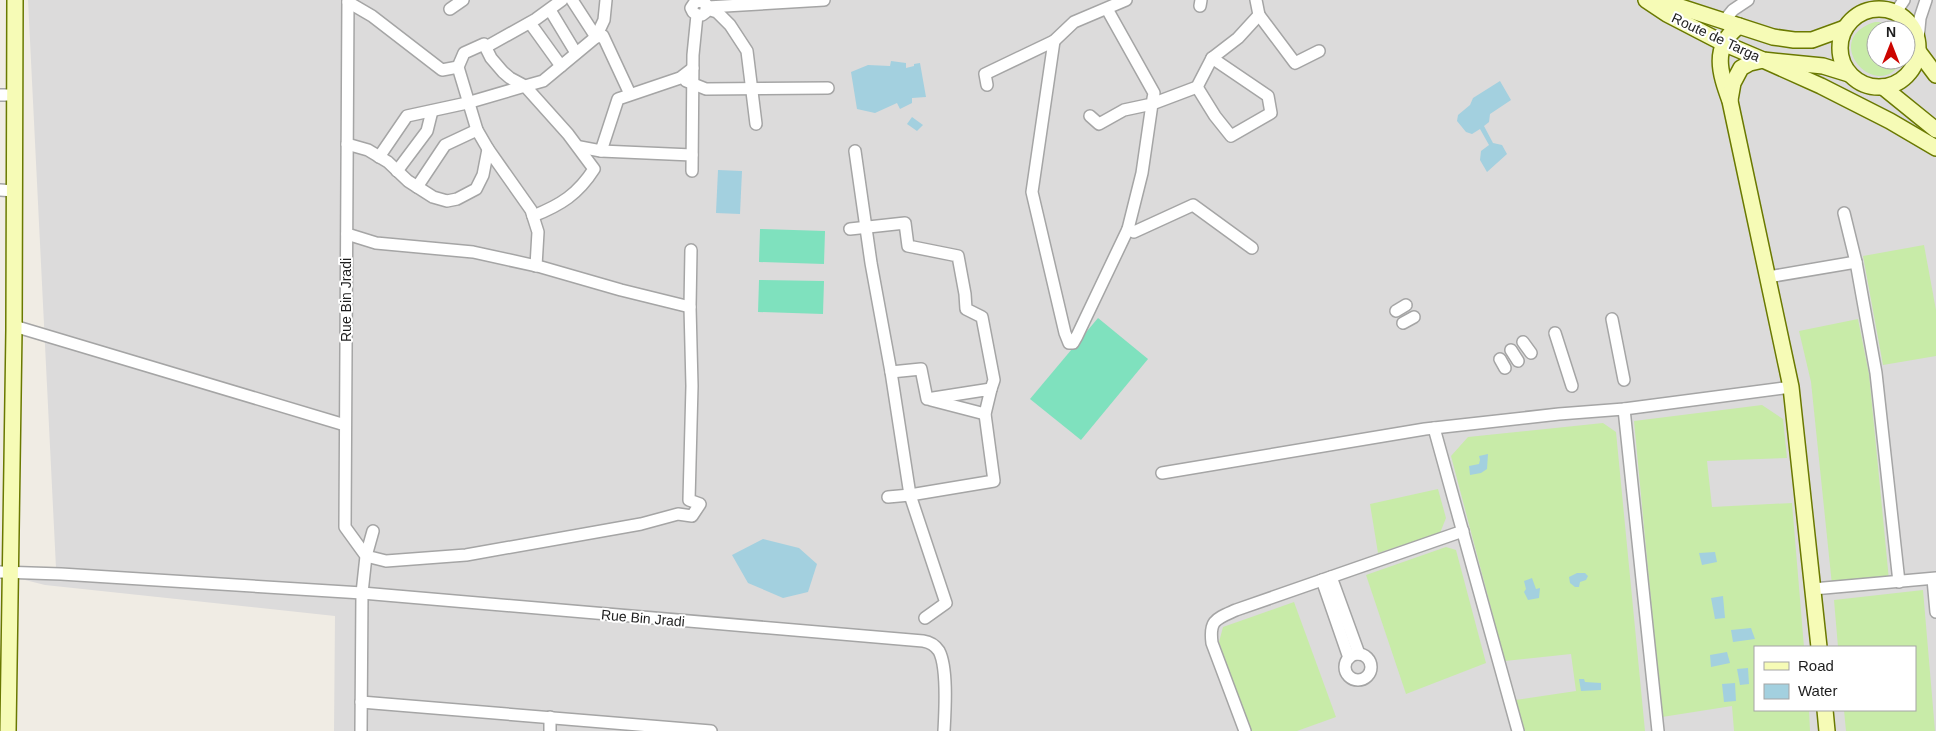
<svg xmlns="http://www.w3.org/2000/svg" width="1936" height="731" viewBox="0 0 1936 731" font-family="Arial,sans-serif">
  <rect width="100%" height="100%" fill="#f0ece4"/>
  <path fill="#dcdbdb" fill-rule="evenodd" d="M 28,0 L 1936,0 L 1936,731 L 334,731 L 335,616 L 45,585 L 17,578 L 56,568 ZM 1876,30 L 1906,30 L 1906,60 L 1876,60 ZM 1755,647 L 1915,647 L 1915,710 L 1755,710 Z"/>
  <g fill="#c8eba8">
    <path d="M 1875,22 C 1884,22 1890,24 1897,30 L 1876,30 L 1876,60 L 1902,60 C 1880,106 1817,40 1875,22 Z"/>
    <path d="M 1924,245 L 1936,310 L 1936,356 L 1883,365 L 1863,256 Z"/>
    <path d="M 1858,319 L 1869,374 L 1889,580 L 1832,585 L 1811,382 L 1799,331 Z"/>
    <path d="M 1762,405 L 1783,419 L 1787,458 L 1707,461 L 1712,507 L 1792,503 L 1804,647 L 1755,647 L 1755,710 L 1809,710 L 1810,731 L 1734,731 L 1732,706 L 1662,717 L 1634,421 Z"/>
    <path d="M 1603,423 L 1616,432 L 1645,731 L 1523,731 L 1515,700 L 1576,691 L 1571,654 L 1505,661 L 1451,456 L 1468,437 Z"/>
    <path d="M 1438,489 L 1446,518 L 1440,533 L 1378,553 L 1370,504 Z"/>
    <path d="M 1446,547 L 1456,550 L 1486,663 L 1406,694 L 1366,575 Z"/>
    <path d="M 1923,590 L 1935,731 L 1846,731 L 1844,710 L 1915,710 L 1915,647 L 1838,647 L 1834,600 Z"/>
    <path d="M 1294,602 L 1336,717 L 1297,731 L 1249,731 L 1219,642 L 1223,627 Z"/>
  </g>
  <g fill="#7fe1be">
    <path d="M 760,229 L 825,231 L 824,264 L 759,262 Z"/>
    <path d="M 759,280 L 824,281 L 823,314 L 758,312 Z"/>
    <path d="M 1098,318 L 1148,359 L 1081,440 L 1030,399 Z"/>
  </g>
  <g fill="#a3d0df">
    <path d="M 891,61 L 906,63 L 906,68 L 914,66 L 914,64 L 920,63 L 926,97 L 912,98 L 912,103 L 900,109 L 897,103 L 875,113 L 857,109 L 851,72 L 868,65 L 890,66 Z"/>
    <path d="M 1500,81 L 1511,100 L 1490,114 L 1489,122 L 1484,126 L 1493,143 L 1502,145 L 1507,154 L 1487,172 L 1480,160 L 1481,151 L 1489,145 L 1480,129 L 1472,134 L 1466,132 L 1457,121 L 1458,115 L 1470,105 L 1473,98 Z"/>
    <path d="M 912,117 L 923,125 L 917,131 L 907,124 Z"/>
    <path d="M 718,170 L 742,171 L 740,214 L 716,213 Z"/>
    <path d="M 1488,454 L 1487,469 L 1481,473 L 1470,475 L 1469,466 L 1479,464 L 1480,460 L 1479,456 Z"/>
    <path d="M 763,539 L 799,548 L 817,564 L 808,592 L 783,598 L 748,583 L 732,555 Z"/>
    <path d="M 1715,552 L 1717,562 L 1702,565 L 1699,553 Z"/>
    <path d="M 1577,573 L 1585,573 L 1588,576 L 1586,580 L 1580,582 L 1579,587 L 1575,587 L 1570,583 L 1569,577 Z"/>
    <path d="M 1532,578 L 1536,589 L 1540,588 L 1539,598 L 1528,600 L 1524,592 L 1526,589 L 1524,581 Z"/>
    <path d="M 1723,596 L 1725,618 L 1715,619 L 1711,598 Z"/>
    <path d="M 1751,628 L 1755,639 L 1733,642 L 1731,630 Z"/>
    <path d="M 1727,652 L 1730,663 L 1711,667 L 1710,655 Z"/>
    <path d="M 1748,668 L 1749,684 L 1740,685 L 1737,669 Z"/>
    <path d="M 1579,679 L 1584,679 L 1585,682 L 1601,683 L 1601,690 L 1581,691 Z"/>
    <path d="M 1735,683 L 1736,701 L 1724,702 L 1722,684 Z"/>
  </g>
  <g fill="none" stroke-linecap="round" stroke-linejoin="round">
    <defs>
      <g id="street">
        <path d="M 348,0 L 345,527 L 366,556 L 362,593 L 361,731"/>
        <path d="M 572,0 L 596,37 L 603,36 L 630,94"/>
        <path d="M 348,2 L 372,16 L 442,70 L 458,67"/>
        <path d="M 1200,6 L 1201,0"/>
        <path d="M 708,7 L 824,0"/>
        <path d="M 450,9 L 463,0"/>
        <path d="M 707,9 L 717,12 L 730,25 L 747,51 L 756,124"/>
        <path d="M 550,10 L 576,53"/>
        <path d="M 1896,12 L 1904,0"/>
        <path d="M 1259,15 L 1295,63 L 1319,51"/>
        <path d="M 1724,21 L 1733,10 L 1748,0"/>
        <path d="M 530,23 L 561,66"/>
        <path d="M 1918,39 L 1920,18 L 1926,0"/>
        <path d="M 1054,41 L 1032,192 L 1065,333 L 1069,343 L 1073,343 L 1077,336 L 1128,229"/>
        <path d="M 486,47 L 536,19 L 562,0"/>
        <path d="M 686,81 L 706,89 L 828,88"/>
        <path d="M 987,85 L 985,74 L 1054,41 L 1074,22 L 1126,0"/>
        <path d="M 1197,87 L 1215,116 L 1231,136 L 1271,113 L 1268,96 L 1212,58"/>
        <path d="M 0,95 L 15,95"/>
        <path d="M 1090,116 L 1099,124 L 1124,110 L 1152,104 L 1154,93 L 1107,9"/>
        <path d="M 347,144 L 368,150 L 388,162 L 408,181 L 433,197 L 447,201 L 457,199 L 476,189 L 483,175 L 488,149"/>
        <path d="M 580,147 L 601,151 L 618,99 L 680,78 L 693,68"/>
        <path d="M 601,151 L 692,155"/>
        <path d="M 855,151 L 871,263 L 891,372 L 910,495 L 946,603 L 925,618"/>
        <path d="M 379,157 L 407,116 L 467,103 L 525,86 L 568,134 L 594,169 C 578,194 561,205 533,216"/>
        <path d="M 397,171 L 427,131 L 432,111"/>
        <path d="M 692,171 L 693,55 L 697,15 L 693,12 L 691,8 L 695,2 L 702,1 L 706,4 L 706,12 L 702,15 L 697,15"/>
        <path d="M 417,187 L 445,145 L 477,130"/>
        <path d="M 0,190 L 14,191"/>
        <path d="M 1844,213 L 1856,262 L 1876,373 L 1899,582"/>
        <path d="M 850,229 L 905,223 L 908,246 L 958,256 L 965,294 L 966,309 L 982,317 L 994,380 L 991,389"/>
        <path d="M 347,234 L 376,243 L 473,252 L 541,267 L 621,290 L 690,307"/>
        <path d="M 1252,248 L 1193,205 L 1134,232 L 1128,229 L 1142,173 L 1152,104 L 1197,87 L 1212,58 L 1238,38 L 1259,15 L 1256,0"/>
        <path d="M 536,266 L 538,232 L 531,210 L 488,149 L 477,130 L 458,67 L 464,53 L 484,44 L 491,58 L 503,72 L 510,78 L 525,86 L 543,81 L 596,37 L 604,20 L 606,0"/>
        <path d="M 1768,277 L 1856,262"/>
        <path d="M 1396,311 L 1406,305"/>
        <path d="M 1612,319 L 1624,380"/>
        <path d="M 1403,323 L 1414,317"/>
        <path d="M 14,326 L 345,425"/>
        <path d="M 1555,333 L 1572,386"/>
        <path d="M 1523,342 L 1531,353"/>
        <path d="M 1511,350 L 1518,361"/>
        <path d="M 1500,359 L 1505,368"/>
        <path d="M 931,400 L 985,414"/>
        <path d="M 1624,409 L 1658,731"/>
        <path d="M 1434,428 L 1518,731"/>
        <path d="M 1162,473 L 1425,429 L 1559,414 L 1624,409 L 1791,387"/>
        <path d="M 888,497 L 910,495 L 994,481 L 985,414 L 991,389 L 927,399 L 921,369 L 891,372"/>
        <path d="M 373,531 L 366,556 L 386,561 L 466,555 L 641,524 L 678,514 L 692,516 L 700,504 L 689,500 L 692,386 L 690,307 L 691,250"/>
        <path d="M 0,572 L 61,574 L 362,593 L 923,641 C 930,642 935,645 939,651 C 948,668 945,712 944,731"/>
        <path d="M 1331,577 L 1359,654"/>
        <path d="M 1933,579 L 1936,612"/>
        <path d="M 1322,580 L 1349,658"/>
        <path d="M 1813,589 L 1936,578"/>
        <circle cx="1358" cy="667" r="13"/>
        <path d="M 361,702 L 711,731"/>
        <path d="M 550,731 L 550,717"/>
        <path d="M 1245,731 L 1212,643 C 1209,620 1216,619 1236,610 L 1463,531"/>
      </g>
      <g id="secondary">
        <path d="M 1646,0 L 1667,14 L 1723,43 L 1763,60 L 1823,66 L 1849,74"/>
        <path d="M 1659,0 L 1773,37 L 1794,40 L 1812,40 L 1845,28"/>
        <circle cx="1879" cy="48" r="39"/>
        <path d="M 1739,26 C 1711,47 1720,73 1730,101 L 1791,387 L 1819,647"/>
        <path d="M 1918,51 L 1936,75"/>
        <path d="M 1883,87 L 1936,130"/>
        <path d="M 1730,100 L 1733,83 L 1741,68 L 1750,63 L 1763,60 L 1821,86 L 1890,121 L 1936,148"/>
        <path d="M 1825,710 L 1827,731"/>
        <path d="M 8,731 L 14,330 L 15,0"/>
      </g>
    </defs>
    <use href="#street" stroke="#a5a5a5" stroke-width="14"/>
    <use href="#secondary" stroke="#6a7901" stroke-width="18"/>
    <use href="#street" stroke="#fff" stroke-width="11"/>
    <use href="#secondary" stroke="#f6fbb6" stroke-width="15"/>
  </g>
  <g text-anchor="middle" stroke-width="4" stroke-linejoin="round" paint-order="stroke">
    <g font-size="14" fill="#1e1e1e" stroke="#fff">
      <text transform="translate(1716 37) rotate(25)" y="5">Route de Targa</text>
      <text transform="translate(346 300) rotate(-90)" y="5">Rue Bin Jradi</text>
      <text transform="translate(643 618) rotate(5)" y="5">Rue Bin Jradi</text>
    </g>
  </g>
  <rect x="1754" y="646" width="162" height="65" fill="#ffffff" stroke="#a5a5a5"/>
  <rect x="1764" y="662" width="25" height="8" fill="#f6fbb6" stroke="#a5a5a5"/>
  <text x="1798" y="671" font-size="15" fill="#1e1e1e">Road</text>
  <rect x="1764" y="684" width="25" height="15" fill="#a3d0df" stroke="#a5a5a5"/>
  <text x="1798" y="696" font-size="15" fill="#1e1e1e">Water</text>
  <g transform="translate(1891 45)"><circle r="24" fill="#ffffff" stroke="#a5a5a5"/>
  <path d="M0-4L9 19L0 12L-9 19Z" fill="#cc0500"/>
  <text y="-8" font-size="14" font-weight="bold" text-anchor="middle" fill="#1e1e1e">N</text>
  </g>
</svg>
